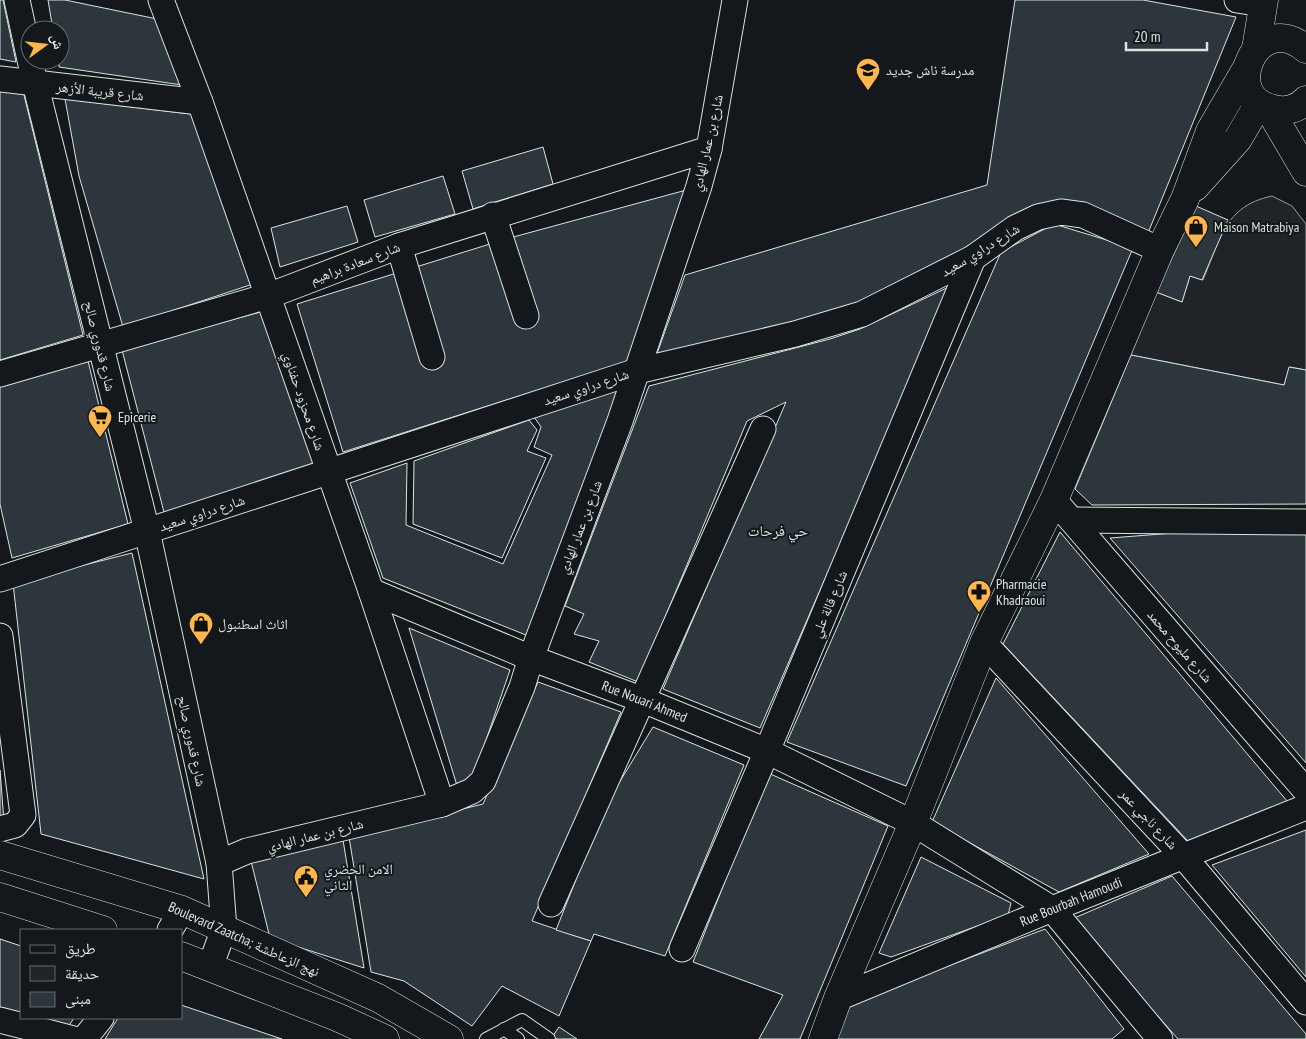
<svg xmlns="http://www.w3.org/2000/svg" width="1306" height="1039" viewBox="0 0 1306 1039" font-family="'PT Sans Narrow','Noto Naskh Arabic',sans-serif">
  <rect width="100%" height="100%" fill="#14181c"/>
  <path fill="#202428" stroke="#939e99" d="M 1272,196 L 1292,206 L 1306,224 L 1306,370 L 1290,367 L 1284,385 L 1131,355 L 1156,292 L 1182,302 L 1190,276 L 1203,280 C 1220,240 1224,206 1272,196 Z"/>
  <g fill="#2c363c" stroke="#d8e6dc">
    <path d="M 0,0 L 3,0 L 16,62 L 0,59 Z"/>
    <path d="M 48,0 L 65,0 L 162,20 L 182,85 L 59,67 L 60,30 L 53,30 Z"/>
    <path d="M 1015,0 L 1143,0 L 1236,17 L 1148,233 L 1036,207 L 850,314 L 654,362 L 685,275 L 987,185 Z"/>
    <path d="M 0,89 L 23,91 L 83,335 L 0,360 Z"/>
    <path d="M 65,99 L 199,115 L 256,283 L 123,327 L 79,176 Z"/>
    <path d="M 543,147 L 553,184 L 473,209 L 462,171 Z"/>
    <path d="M 443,176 L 455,214 L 375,237 L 364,200 Z"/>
    <path d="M 690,189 L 629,361 L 343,452 L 297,304 L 506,239 Z"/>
    <path d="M 347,206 L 358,242 L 280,267 L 271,228 Z"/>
    <path d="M 1196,206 L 1228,220 L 1202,280 L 1190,276 L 1182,302 L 1156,292 Z"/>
    <path d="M 1054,224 L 1133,248 L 906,786 L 787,742 L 1001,252 Z"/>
    <path d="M 953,285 L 760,728 L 663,689 L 786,402 L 747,421 L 638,682 L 589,662 L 599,641 L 574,634 L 584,614 L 565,606 L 649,386 L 830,339 L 860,329 Z"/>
    <path d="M 264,311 L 319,464 L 165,516 L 122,350 Z"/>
    <path d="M 1131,355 L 1284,385 L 1289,367 L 1306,370 L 1306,504 L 1092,505 L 1075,489 Z"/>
    <path d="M 88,361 L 128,524 L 12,558 L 0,504 L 0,385 Z"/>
    <path d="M 626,387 L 526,635 L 383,578 L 350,483 L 407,463 L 406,525 L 503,564 L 552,455 L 534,447 L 541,427 L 534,417 Z"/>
    <path d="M 529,420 L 537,430 L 527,451 L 546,458 L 502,558 L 413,524 L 414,461 Z"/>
    <path d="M 1238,528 L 1306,532 L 1306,763 L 1110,538 Z"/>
    <path d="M 1060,532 L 1287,801 L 1188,841 L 1003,644 Z"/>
    <path d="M 132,553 L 204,879 L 41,834 L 13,583 Z"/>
    <path d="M 409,628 L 510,670 L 471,784 L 458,789 Z"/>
    <path d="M 996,678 L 1149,854 L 1059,892 L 932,822 Z"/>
    <path d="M 538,682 L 621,712 L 532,921 L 591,941 L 559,1016 L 502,986 L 472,1026 L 404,981 L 371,972 L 349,837 L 483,804 Z"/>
    <path d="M 653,727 L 744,765 L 665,956 L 594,934 L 591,941 L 556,930 L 605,806 Z"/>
    <path d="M 0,770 L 4,822 L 0,820 Z"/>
    <path d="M 768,773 L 888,826 L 800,1039 L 759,1039 L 783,995 L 693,962 Z"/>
    <path d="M 1306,830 L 1306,977 L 1212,865 Z"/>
    <path d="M 343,840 L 364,968 L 270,938 L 250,857 Z"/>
    <path d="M 921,857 L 1011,903 L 1008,915 L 891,957 L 879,953 Z"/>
    <path d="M 1172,876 L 1306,1034 L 1306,1039 L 1178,1039 L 1072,919 Z"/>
    <path d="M 1045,929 L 1124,1029 L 1112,1039 L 837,1039 L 851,1003 Z"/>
    <path d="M 0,939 L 21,946 L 21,1013 L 0,1007 Z"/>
    <path d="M 181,1005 L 282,1039 L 105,1039 L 118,1018 L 181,1018 Z"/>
    <path d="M 36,1018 L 74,1018 L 68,1027 Z"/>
    <path d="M 559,1027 L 577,1039 L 551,1039 Z"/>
  </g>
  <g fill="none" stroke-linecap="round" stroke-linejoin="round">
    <defs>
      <g id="service">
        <path d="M 504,1029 L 518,1039"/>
        <path d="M 486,1039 L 522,1020 L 549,1039"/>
      </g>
      <g id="minor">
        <path d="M 17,0 L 35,83 L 147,531 L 219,863 L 224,929 L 210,967"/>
        <path d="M 161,0 L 200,102 L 371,591 L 442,804"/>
        <path d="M 1237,0 L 1262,4"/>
        <path d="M 0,79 L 200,102"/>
        <path d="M 493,215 L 526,316"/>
        <path d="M 399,246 L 432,357"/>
        <path d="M 0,374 L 268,296 L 399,246 L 709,149"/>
        <path d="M 1054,500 L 1306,791"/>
        <path d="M 1072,520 L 1306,522"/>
        <path d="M 0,579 L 637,371 L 795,334 L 862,314 L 973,258 L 1015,228 L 1038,217 L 1061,212 L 1083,215 L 1160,250"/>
        <path id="s1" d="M 371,591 L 531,658 L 643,700 L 767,751 L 913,823 L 1052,909 L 1160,1039"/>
        <path d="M 0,636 L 23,815 L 15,825 L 0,829"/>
        <path d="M 984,643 L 1184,857 L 1306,1002"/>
        <path d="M 219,863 L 247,851 L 442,804 L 472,791 L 483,781 L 522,687 L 531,658 L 620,421 L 699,186 L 709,149 L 735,0"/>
        <path d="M 551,904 L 763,429"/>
        <path d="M 170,930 L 182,910"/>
        <path d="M 682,949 L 767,751 L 973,258"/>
        <path id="s2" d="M 838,998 L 1052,909 L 1306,807"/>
        <path d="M 0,1020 L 74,1039"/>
        <path d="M 84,1039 L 101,1018"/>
      </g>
      <g id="tertiary">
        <path d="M 1256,49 L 1264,0"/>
        <path d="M 1306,49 C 1256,7 1218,99 1274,109 C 1285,112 1298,109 1306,100"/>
        <path d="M 1269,109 L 1306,172"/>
        <path d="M 1195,187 L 1238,139 L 1259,103"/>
        <path d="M 823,1039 L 838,998 L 913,823 L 984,643 L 1054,500 L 1160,250 L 1185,199 L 1210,131 L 1245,71"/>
      </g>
      <g id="primary">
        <path d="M 0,855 L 182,910 L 378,998 L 449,1039"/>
        <path d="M 0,897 L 103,930"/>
        <path d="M 181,956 L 337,1017 L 385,1039"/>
      </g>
    </defs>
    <use href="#service" stroke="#d8e6dc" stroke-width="14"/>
    <use href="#minor" stroke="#d8e6dc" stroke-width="27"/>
    <use href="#tertiary" stroke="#d8e6dc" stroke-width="29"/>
    <use href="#primary" stroke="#d8e6dc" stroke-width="29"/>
    <use href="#service" stroke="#14181c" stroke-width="12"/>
    <use href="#minor" stroke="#14181c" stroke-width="25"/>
    <use href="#tertiary" stroke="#14181c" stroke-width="28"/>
    <use href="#primary" stroke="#14181c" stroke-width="28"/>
  </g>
  <defs>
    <symbol id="school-pin" viewBox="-11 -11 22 30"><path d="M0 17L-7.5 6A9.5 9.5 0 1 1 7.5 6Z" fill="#ffb74d" stroke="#14181c"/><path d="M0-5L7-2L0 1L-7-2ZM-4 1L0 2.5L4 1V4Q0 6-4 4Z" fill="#111"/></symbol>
    <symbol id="shop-pin" viewBox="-11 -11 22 30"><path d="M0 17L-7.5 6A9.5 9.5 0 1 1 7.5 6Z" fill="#ffb74d" stroke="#14181c"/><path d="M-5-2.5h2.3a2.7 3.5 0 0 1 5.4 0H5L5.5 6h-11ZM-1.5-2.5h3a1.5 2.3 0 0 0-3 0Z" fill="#111"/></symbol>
    <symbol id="supermarket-pin" viewBox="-11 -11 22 30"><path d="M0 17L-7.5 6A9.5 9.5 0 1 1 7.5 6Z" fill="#ffb74d" stroke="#14181c"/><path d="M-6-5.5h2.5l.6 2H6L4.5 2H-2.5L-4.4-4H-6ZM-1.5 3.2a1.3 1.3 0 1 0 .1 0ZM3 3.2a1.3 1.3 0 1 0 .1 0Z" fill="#111"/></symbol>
    <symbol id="pharmacy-pin" viewBox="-11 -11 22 30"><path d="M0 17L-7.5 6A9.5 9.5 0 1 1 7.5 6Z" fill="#ffb74d" stroke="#14181c"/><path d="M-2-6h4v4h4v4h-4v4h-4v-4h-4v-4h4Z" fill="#111"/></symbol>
    <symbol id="civic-pin" viewBox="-11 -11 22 30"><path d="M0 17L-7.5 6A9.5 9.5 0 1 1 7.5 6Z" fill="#ffb74d" stroke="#14181c"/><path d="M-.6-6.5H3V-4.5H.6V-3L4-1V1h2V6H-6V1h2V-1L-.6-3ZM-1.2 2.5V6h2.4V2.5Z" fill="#111"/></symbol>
  </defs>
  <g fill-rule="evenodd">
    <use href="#school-pin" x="854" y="56" width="28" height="38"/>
    <use href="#shop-pin" x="1182" y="213" width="28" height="38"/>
    <use href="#supermarket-pin" x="86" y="403" width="28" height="38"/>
    <use href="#pharmacy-pin" x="965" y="578" width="28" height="38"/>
    <use href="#shop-pin" x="187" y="610" width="28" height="38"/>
    <use href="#civic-pin" x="292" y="863" width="28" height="38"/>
  </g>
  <g text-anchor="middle" stroke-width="4" stroke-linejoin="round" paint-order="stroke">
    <g font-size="14" fill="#d8e6dc" stroke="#14181c" text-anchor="start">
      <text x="886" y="75">مدرسة ناش جديد</text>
      <text x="1214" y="232">Maison Matrabiya</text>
      <text x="118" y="422">Epicerie</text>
      <text x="996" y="589">Pharmacie<tspan x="996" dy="16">Khadraoui</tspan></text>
      <text x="218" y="629">اثاث اسطنبول</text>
      <text x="324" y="874">الامن الحضري<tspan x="324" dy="16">الثاني</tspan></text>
    </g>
    <g font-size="14" fill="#d8e6dc" stroke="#14181c">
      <text transform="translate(100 91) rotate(6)" y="5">شارع قريبة الأزهر</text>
      <text transform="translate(707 143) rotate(-77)" y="5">شارع بن عمار الهادي</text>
      <text transform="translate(980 250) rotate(-31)" y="5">شارع دراوي سعيد</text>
      <text transform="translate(355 263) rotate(-21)" y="5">شارع سعادة براهيم</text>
      <text transform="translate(100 346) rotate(76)" y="5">شارع قدوري صالح</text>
      <text transform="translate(586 387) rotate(-18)" y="5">شارع دراوي سعيد</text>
      <text transform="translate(304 401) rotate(71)" y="5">شارع محزود حفناوي</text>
      <text transform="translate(202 513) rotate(-18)" y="5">شارع دراوي سعيد</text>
      <text transform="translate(580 527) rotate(-69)" y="5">شارع بن عمار الهادي</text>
      <text transform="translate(829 604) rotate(-67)" y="5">شارع قالة علي</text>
      <text transform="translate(1180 646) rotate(49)" y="5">شارع مليوح محمد</text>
      <text dy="5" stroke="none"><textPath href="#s1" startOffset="295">Rue Nouari Ahmed</textPath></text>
      <text transform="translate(192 741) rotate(78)" y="5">شارع قدوري صالح</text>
      <text transform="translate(1149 819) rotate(47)" y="5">شارع ناجي عمر</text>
      <text transform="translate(315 835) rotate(-14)" y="5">شارع بن عمار الهادي</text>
      <text dy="5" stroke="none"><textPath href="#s2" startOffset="252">Rue Bourbah Hamoudi</textPath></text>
      <text transform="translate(244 939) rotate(24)" y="5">Boulevard Zaatcha; نهج الزعاطشة</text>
    </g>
    <g font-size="15" fill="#d8e6dc" stroke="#14181c">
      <text x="778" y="536">حي فرحات</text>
    </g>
  </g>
  <rect x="20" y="929" width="162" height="90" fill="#14181c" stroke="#626a69"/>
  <rect x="30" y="945" width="25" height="8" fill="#14181c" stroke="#626a69"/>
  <text x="65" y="954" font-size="15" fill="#d8e6dc">طريق</text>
  <rect x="30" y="966" width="25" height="15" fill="#202428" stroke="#626a69"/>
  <text x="65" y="979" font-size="15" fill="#d8e6dc">حديقة</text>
  <rect x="30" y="992" width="25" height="15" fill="#2c363c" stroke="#626a69"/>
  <text x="65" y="1004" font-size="15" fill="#d8e6dc">مبنى</text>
  <g transform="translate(45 45) rotate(75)"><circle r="24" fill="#14181c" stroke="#626a69"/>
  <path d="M0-4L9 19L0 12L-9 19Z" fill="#ffb74d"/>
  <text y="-8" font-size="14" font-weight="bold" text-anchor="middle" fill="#d8e6dc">ش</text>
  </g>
  <path d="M1126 42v8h81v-8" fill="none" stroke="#d8e6dc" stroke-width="2.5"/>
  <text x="1134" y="42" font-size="15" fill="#d8e6dc" stroke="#14181c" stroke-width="4" paint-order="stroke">20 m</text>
</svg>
